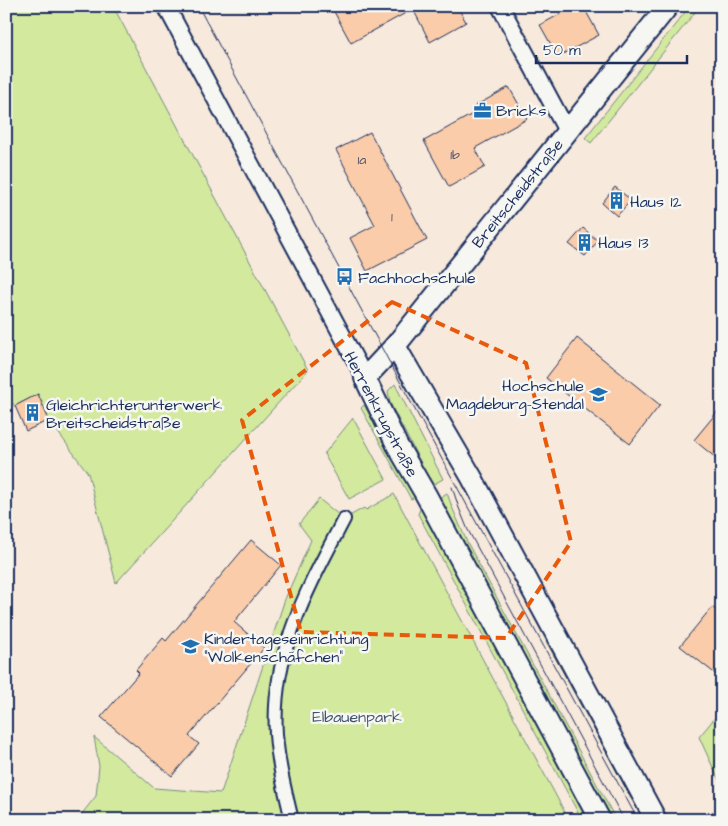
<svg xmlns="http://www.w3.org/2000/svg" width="728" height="826" viewBox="0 0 728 826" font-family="'Architects Daughter',sans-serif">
  <rect width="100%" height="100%" fill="#f7e9dc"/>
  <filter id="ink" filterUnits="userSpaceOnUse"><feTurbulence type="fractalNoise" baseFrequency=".02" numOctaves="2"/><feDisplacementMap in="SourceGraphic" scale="10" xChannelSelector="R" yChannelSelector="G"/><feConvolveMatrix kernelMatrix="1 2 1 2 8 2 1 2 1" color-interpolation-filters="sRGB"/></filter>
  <g filter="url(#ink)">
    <g fill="#d2e99e" stroke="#768c7e">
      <path d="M 6,6 L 113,6 L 308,370 L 116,583 L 88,473 L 49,420 L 38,394 L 15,406 L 6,396 Z"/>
      <path d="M 690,6 L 700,6 L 591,143 L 585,138 Z"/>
      <path d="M 395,384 L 443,479 L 432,485 L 390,403 L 388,391 Z"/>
      <path d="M 364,405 L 415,497 L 411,499 L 361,408 Z"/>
      <path d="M 353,418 L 386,479 L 349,499 L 324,454 Z"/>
      <path d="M 447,493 L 452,507 L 467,542 L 616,820 L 612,820 L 439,498 Z"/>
      <path d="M 394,494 L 569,820 L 77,820 L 96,796 L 99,766 L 94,737 L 154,788 L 221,793 L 285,599 L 311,540 L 299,524 L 319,499 L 344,519 L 364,508 L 366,510 Z"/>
      <path d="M 421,507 L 588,820 L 582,820 L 418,514 Z"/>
      <path d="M 550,639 L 648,820 L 643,820 L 546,641 Z"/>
      <path d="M 722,709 L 722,787 L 699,737 Z"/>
    </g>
    <g fill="#facca9" stroke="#1b2f5e">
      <path d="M 331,6 L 457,6 L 466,22 L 430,42 L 413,9 L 351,43 Z"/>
      <path d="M 575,6 L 583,6 L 599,35 L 558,57 L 540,25 Z"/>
      <path d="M 509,87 L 527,119 L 475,148 L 485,167 L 449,187 L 424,141 L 478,111 L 475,106 Z"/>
      <path d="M 370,132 L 427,240 L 367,271 L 350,238 L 375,225 L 336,150 Z"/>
      <path d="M 615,187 L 631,200 L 617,216 L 602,203 Z"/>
      <path d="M 583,228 L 598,241 L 585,256 L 569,244 Z"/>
      <path d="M 577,338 L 660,405 L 630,444 L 546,378 Z"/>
      <path d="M 38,394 L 49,420 L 26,431 L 15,406 Z"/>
      <path d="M 722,406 L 722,463 L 694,440 Z"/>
      <path d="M 251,540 L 281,565 L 234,622 L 264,648 L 189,736 L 199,744 L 172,776 L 101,717 L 139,673 L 136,670 L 163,638 L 166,641 Z"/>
      <path d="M 712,607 L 722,615 L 722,679 L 680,646 Z"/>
    </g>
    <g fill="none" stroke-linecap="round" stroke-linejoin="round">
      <defs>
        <path id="pedestrian" d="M 292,820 C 285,791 278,763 276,734 C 271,653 308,588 344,519"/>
        <g id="minor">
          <path d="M 166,6 L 365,378"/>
          <path d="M 500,6 L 567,131"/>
        </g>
        <g id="tertiary">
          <path d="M 395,346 L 472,478 L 656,820"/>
          <path d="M 600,820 L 426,495 L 397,445 L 365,378 L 395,346 L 668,6"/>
        </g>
      </defs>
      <use href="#pedestrian" stroke="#1b2f5e" stroke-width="16"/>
      <use href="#minor" stroke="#1b2f5e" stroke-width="20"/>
      <use href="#tertiary" stroke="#1b2f5e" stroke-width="24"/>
      <use href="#pedestrian" stroke="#f6f6f2" stroke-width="12"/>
      <use href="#minor" stroke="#f6f6f2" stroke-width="16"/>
      <use href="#tertiary" stroke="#f6f6f2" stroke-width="20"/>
      <g stroke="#1b2f5e" stroke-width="1">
        <path d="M 198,6 L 406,393 L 638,820"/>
        <path d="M 452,487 L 459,508 L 468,530 L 624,820"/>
      </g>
    </g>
  </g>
  <path fill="none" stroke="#e8590c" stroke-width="4" stroke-dasharray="10 6" stroke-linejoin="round" d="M 392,302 L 526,363 L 571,542 L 506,638 L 301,632 L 242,420 Z"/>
  <defs>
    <symbol id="office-bare" viewBox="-9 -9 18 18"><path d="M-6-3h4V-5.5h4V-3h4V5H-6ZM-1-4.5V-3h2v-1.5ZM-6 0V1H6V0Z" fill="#1f6fb2" stroke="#f6f6f2" stroke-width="2.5" paint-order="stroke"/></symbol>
    <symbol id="building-bare" viewBox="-9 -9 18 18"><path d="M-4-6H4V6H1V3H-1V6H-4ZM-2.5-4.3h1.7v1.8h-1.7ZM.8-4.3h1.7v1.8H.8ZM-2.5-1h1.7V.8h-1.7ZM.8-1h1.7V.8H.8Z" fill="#1f6fb2" stroke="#f6f6f2" stroke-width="2.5" paint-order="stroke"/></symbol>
    <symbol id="bus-bare" viewBox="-9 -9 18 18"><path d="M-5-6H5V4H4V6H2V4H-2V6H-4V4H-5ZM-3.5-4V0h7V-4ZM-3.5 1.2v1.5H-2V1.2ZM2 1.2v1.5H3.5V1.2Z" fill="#1f6fb2" stroke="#f6f6f2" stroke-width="2.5" paint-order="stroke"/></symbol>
    <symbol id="university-bare" viewBox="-9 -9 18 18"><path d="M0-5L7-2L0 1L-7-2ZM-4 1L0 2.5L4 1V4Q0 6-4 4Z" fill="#1f6fb2" stroke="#f6f6f2" stroke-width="2.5" paint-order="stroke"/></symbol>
    <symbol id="school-bare" viewBox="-9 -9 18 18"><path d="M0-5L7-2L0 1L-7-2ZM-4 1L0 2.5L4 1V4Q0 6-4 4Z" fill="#1f6fb2" stroke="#f6f6f2" stroke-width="2.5" paint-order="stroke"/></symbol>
  </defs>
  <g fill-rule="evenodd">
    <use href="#office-bare" x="470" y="98" width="25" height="25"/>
    <use href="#building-bare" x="604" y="188" width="25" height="25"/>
    <use href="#building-bare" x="572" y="230" width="25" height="25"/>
    <use href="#bus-bare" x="332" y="264" width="25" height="25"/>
    <use href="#university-bare" x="586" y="382" width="25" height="25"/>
    <use href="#building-bare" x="20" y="400" width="25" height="25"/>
    <use href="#school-bare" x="178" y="634" width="25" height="25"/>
  </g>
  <g text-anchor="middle" stroke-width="5" stroke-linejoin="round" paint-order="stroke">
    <g font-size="14" fill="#535671">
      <text x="455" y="159">1b</text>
      <text x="362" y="164">1a</text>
      <text x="392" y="221">1</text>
    </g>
    <g font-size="16" fill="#1b2f5e" stroke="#f6f6f2" text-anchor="start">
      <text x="496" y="116">Bricks</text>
      <text x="630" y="207">Haus 12</text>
      <text x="598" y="248">Haus 13</text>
      <text x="358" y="283">Fachhochschule</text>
      <text x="584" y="391" text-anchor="end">Hochschule<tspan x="584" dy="18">Magdeburg-Stendal</tspan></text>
      <text x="46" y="410">Gleichrichterunterwerk<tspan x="46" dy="18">Breitscheidstraße</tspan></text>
      <text x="204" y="644">Kindertageseinrichtung<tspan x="204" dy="18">"Wolkenschäfchen"</tspan></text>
    </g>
    <g font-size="16" fill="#1b2f5e" stroke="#f6f6f2">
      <text transform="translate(517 193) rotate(-51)" y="6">Breitscheidstraße</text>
      <text transform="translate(382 414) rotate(62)" y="6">Herrenkrugstraße</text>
    </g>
    <g font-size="16" fill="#40546b" stroke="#f6f6f2">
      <text x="357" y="722">Elbauenpark</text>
    </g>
  </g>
  <rect width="728" height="826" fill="none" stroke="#f6f6f2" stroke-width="25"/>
  <rect x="12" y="12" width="703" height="801" fill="none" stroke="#1b2f5e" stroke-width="2" filter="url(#ink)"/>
  <path d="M536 55v8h151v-8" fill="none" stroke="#1b2f5e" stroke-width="2.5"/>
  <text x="543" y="55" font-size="15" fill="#1b2f5e" stroke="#f6f6f2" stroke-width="4" paint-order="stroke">50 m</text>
</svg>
